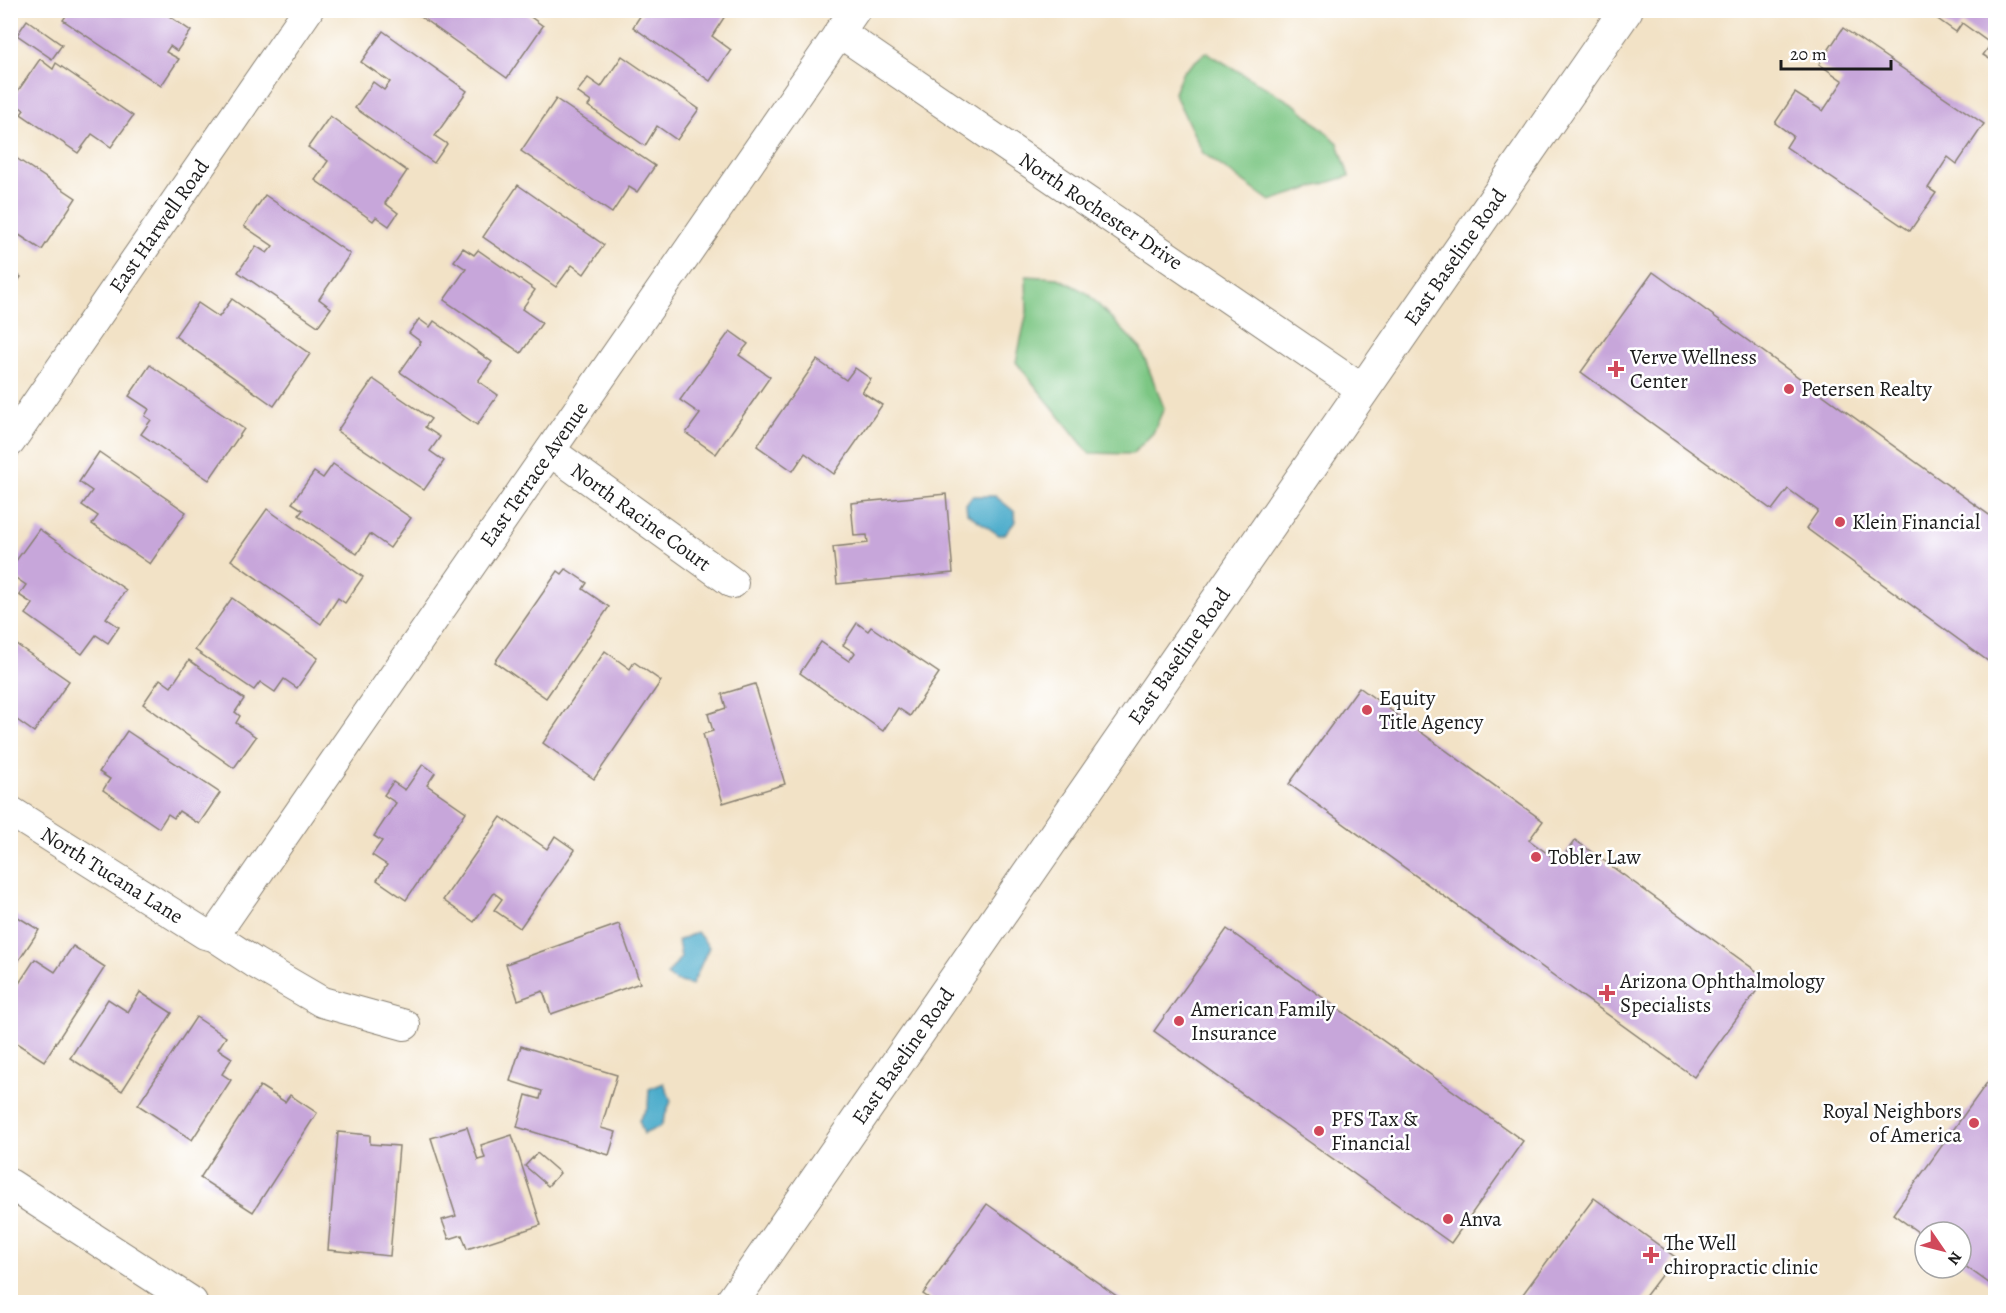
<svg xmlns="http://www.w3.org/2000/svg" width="2006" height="1313" viewBox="0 0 2006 1313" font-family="Alegreya,serif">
  <rect width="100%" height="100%" fill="#fff"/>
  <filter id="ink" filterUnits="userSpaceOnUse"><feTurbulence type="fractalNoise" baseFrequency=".0167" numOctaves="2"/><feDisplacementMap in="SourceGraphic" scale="12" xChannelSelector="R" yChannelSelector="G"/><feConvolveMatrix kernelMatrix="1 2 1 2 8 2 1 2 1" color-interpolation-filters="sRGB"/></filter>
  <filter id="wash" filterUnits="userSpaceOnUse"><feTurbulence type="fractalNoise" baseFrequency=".008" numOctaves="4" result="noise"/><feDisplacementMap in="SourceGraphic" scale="24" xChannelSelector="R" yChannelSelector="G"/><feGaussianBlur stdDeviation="1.35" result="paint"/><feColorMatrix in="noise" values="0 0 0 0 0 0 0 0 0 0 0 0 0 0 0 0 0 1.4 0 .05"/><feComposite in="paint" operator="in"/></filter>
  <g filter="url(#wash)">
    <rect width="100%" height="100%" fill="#f2e2c6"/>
    <g fill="#7cc683" stroke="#4c7150" stroke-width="1.5">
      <path d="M 1206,52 L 1297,106 L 1338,143 L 1349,176 L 1270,201 L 1203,153 L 1174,93 L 1182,73 Z"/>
      <path d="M 1026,276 L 1058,278 L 1087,293 L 1141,349 L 1164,408 L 1153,433 L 1132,454 L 1089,453 L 1016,362 L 1027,312 Z"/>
    </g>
    <g fill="#4caccb" stroke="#346474" stroke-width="1.5">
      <path d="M 972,496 L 995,496 L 1015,512 L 1015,522 L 1005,534 L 999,535 L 967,513 L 966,504 Z"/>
      <path d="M 697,932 L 709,947 L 692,985 L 675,981 L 667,975 L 681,957 L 678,941 Z"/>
      <path d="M 664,1083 L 671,1101 L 661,1126 L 644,1134 L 639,1120 L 648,1107 L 649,1089 Z"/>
    </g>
    <g id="blocks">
      <g fill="#c7a6da">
        <path d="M 70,10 L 160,10 L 191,31 L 177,51 L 170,46 L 166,52 L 179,59 L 161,86 L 63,20 Z"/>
        <path d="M 411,10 L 521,10 L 543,26 L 507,78 Z"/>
        <path d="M 644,10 L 716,10 L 725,16 L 712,36 L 731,50 L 710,81 L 633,27 Z"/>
        <path d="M 1925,10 L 1996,10 L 1996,63 L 1983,55 L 1991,44 L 1962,23 L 1956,32 Z"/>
        <path d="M 27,20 L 62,45 L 52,59 L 17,35 Z"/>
        <path d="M 1843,28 L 1984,124 L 1957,164 L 1948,157 L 1928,188 L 1936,193 L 1910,231 L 1786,147 L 1793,136 L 1775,123 L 1795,93 L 1823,111 L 1843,81 L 1819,64 Z"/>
        <path d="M 383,31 L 467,91 L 435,136 L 447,144 L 434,163 L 355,108 L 373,82 L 384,90 L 390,82 L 361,62 Z"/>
        <path d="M 622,56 L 699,109 L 677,140 L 657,126 L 645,146 L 588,106 L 591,102 L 577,92 L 588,78 L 601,87 Z"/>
        <path d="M 40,59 L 53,69 L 56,63 L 133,116 L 111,147 L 92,134 L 78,153 L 21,114 L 24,110 L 11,101 Z"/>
        <path d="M 556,99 L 655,166 L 637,192 L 629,187 L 612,213 L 521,151 Z"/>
        <path d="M 330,116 L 407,171 L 385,203 L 398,213 L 389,226 L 376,217 L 373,221 L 315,180 L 328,161 L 308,147 Z"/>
        <path d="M 10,154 L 76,198 L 42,250 L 10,229 Z"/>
        <path d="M 518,185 L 604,245 L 584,274 L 572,265 L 556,287 L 483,237 Z"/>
        <path d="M 265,195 L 350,254 L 319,299 L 331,308 L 318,326 L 238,272 L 256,246 L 267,253 L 273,246 L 244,226 Z"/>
        <path d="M 463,248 L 474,255 L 478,250 L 535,290 L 522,309 L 542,323 L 521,353 L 444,300 L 466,269 L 454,261 Z"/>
        <path d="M 10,270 L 21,277 L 10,293 Z"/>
        <path d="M 1653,272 L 1996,520 L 1996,660 L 1992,664 L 1806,528 L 1818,511 L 1788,489 L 1772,510 L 1581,372 Z"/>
        <path d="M 232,299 L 310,354 L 274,406 L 175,336 L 198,303 L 219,317 Z"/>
        <path d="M 419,319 L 430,327 L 434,321 L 492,362 L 478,381 L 498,395 L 477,425 L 400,372 L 421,342 L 409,333 Z"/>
        <path d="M 730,331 L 748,344 L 739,355 L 770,377 L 716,454 L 686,433 L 700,414 L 680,400 Z"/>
        <path d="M 817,360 L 846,380 L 855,368 L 871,379 L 862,392 L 882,405 L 834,474 L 805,453 L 793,471 L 757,446 Z"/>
        <path d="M 150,365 L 244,429 L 209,480 L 141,434 L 151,420 L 145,416 L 149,409 L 129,396 Z"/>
        <path d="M 373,379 L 431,419 L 425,427 L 440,437 L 430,451 L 444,461 L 424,490 L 337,431 Z"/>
        <path d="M 99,452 L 186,512 L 150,564 L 92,524 L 98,516 L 82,505 L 92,491 L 79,482 Z"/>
        <path d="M 333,464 L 411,518 L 390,548 L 370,534 L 357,554 L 299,515 L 303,510 L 292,503 L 314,472 L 323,478 Z"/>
        <path d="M 946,494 L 953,573 L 837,584 L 833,547 L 868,543 L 867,535 L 854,536 L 851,503 Z"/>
        <path d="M 267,509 L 363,577 L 345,603 L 338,598 L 321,624 L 231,560 Z"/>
        <path d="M 39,529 L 126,590 L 106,618 L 119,627 L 108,643 L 96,635 L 82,654 L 26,614 L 33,604 L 19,595 L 26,585 L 10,574 L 10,569 Z"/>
        <path d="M 566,569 L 587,583 L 583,589 L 609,607 L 546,698 L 495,662 L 558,571 L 562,574 Z"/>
        <path d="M 232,598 L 318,658 L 297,688 L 284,679 L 275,692 L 260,682 L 254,690 L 195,650 Z"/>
        <path d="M 857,623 L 868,631 L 871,627 L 939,673 L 910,716 L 898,708 L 883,731 L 800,673 L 821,642 L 849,661 L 855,653 L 843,645 Z"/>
        <path d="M 10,640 L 69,681 L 34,732 L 10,715 Z"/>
        <path d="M 605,651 L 630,669 L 634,662 L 661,681 L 594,779 L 543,743 Z"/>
        <path d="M 189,660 L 244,699 L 235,712 L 240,716 L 236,723 L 256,737 L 234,768 L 143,704 L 160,679 L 171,687 Z"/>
        <path d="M 755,684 L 785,784 L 723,803 L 703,734 L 713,731 L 708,714 L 726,708 L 722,694 Z"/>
        <path d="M 1359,687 L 1543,821 L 1529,840 L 1559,862 L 1575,840 L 1766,978 L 1694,1077 L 1289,784 Z"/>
        <path d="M 127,731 L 220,793 L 199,824 L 179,811 L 174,818 L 168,814 L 159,828 L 103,790 L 110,779 L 99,772 Z"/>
        <path d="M 423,764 L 435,773 L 427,785 L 466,812 L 406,900 L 377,880 L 387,865 L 372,855 L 382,841 L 374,836 L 396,803 L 384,795 L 393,782 L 405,790 Z"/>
        <path d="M 501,817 L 547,849 L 555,836 L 575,850 L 520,928 L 494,910 L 502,899 L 494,893 L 474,922 L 443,900 Z"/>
        <path d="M 10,912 L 39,930 L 10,974 Z"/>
        <path d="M 619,924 L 640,983 L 551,1014 L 543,991 L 518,1000 L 506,964 Z"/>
        <path d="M 1227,929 L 1523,1141 L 1451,1243 L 1154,1031 Z"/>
        <path d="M 73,946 L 105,967 L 44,1061 L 10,1039 L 10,997 L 35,959 L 55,972 Z"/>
        <path d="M 140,992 L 172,1013 L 122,1091 L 70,1058 L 108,999 L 128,1012 Z"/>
        <path d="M 196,1017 L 226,1037 L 218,1049 L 232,1058 L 222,1074 L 231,1080 L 192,1140 L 138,1105 Z"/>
        <path d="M 521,1046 L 617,1075 L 601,1128 L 616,1132 L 609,1155 L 517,1127 L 526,1095 L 540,1099 L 542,1091 L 510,1081 Z"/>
        <path d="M 1996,1070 L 1996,1283 L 1993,1286 L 1961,1263 L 1961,1232 L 1925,1232 L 1925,1237 L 1893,1214 Z"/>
        <path d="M 260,1086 L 285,1102 L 290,1095 L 317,1113 L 253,1212 L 200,1178 Z"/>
        <path d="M 467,1127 L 478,1160 L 485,1158 L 481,1145 L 512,1135 L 541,1225 L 467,1249 L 462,1235 L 449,1239 L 442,1220 L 456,1216 L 431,1138 Z"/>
        <path d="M 338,1132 L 370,1135 L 370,1144 L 399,1146 L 390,1256 L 328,1250 Z"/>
        <path d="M 537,1153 L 560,1173 L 548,1186 L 525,1166 Z"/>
        <path d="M 1594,1198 L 1675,1257 L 1641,1302 L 1517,1302 Z"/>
        <path d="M 987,1204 L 1125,1302 L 935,1302 L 923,1294 Z"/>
      </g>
    </g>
  </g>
  <g filter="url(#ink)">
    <use href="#blocks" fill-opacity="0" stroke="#877f71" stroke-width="1.5"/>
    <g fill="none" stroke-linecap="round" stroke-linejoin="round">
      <defs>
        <g id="street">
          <path d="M 839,32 L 1363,390"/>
          <path d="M 10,442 L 308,10"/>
          <path d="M 550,451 L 733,583"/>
          <path d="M 10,811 L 205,934 L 214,936 L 255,963 L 322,1002 L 405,1025"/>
          <path d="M 214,936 L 855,10"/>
          <path d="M 10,1184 L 192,1302"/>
        </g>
        <path id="primary" d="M 732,1302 L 1626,10"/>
      </defs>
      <use href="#street" stroke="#877f71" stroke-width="32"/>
      <use href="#primary" stroke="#877f71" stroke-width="35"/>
      <use href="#street" stroke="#fff" stroke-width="30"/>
      <use href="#primary" stroke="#fff" stroke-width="33"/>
    </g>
  </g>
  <g fill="#d1495b" stroke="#fff" stroke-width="2">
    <path d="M1613 360h6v6h6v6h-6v6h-6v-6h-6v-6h6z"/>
    <circle cx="1789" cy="389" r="6"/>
    <circle cx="1840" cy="522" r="6"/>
    <circle cx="1367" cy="710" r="6"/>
    <circle cx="1536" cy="857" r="6"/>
    <path d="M1604 984h6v6h6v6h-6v6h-6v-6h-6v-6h6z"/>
    <circle cx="1179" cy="1021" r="6"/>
    <circle cx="1974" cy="1123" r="6"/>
    <circle cx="1319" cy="1131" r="6"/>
    <circle cx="1448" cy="1219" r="6"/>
    <path d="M1648 1246h6v6h6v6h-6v6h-6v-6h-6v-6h6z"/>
  </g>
  <g text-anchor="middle" stroke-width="5" stroke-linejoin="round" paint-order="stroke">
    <g font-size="21" fill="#1c1c1c" stroke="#fff">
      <text transform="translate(1101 211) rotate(34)" y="7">North Rochester Drive</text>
      <text transform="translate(159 226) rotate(-55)" y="7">East Harwell Road</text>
      <text transform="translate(1455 257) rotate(-55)" y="7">East Baseline Road</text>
      <text transform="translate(534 474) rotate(-55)" y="7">East Terrace Avenue</text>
      <text transform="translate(641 517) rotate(36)" y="7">North Racine Court</text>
      <text transform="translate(1179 656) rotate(-55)" y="7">East Baseline Road</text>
      <text transform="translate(112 875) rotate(32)" y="7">North Tucana Lane</text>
      <text transform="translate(903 1056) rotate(-55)" y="7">East Baseline Road</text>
    </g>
    <g font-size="21" fill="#1c1c1c" stroke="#fff" text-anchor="start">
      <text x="1630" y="364">Verve Wellness<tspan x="1630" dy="24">Center</tspan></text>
      <text x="1801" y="396">Petersen Realty</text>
      <text x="1852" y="529">Klein Financial</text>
      <text x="1379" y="705">Equity<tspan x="1379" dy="24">Title Agency</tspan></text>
      <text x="1548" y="864">Tobler Law</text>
      <text x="1620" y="988">Arizona Ophthalmology<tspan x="1620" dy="24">Specialists</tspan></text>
      <text x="1191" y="1016">American Family<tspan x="1191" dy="24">Insurance</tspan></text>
      <text x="1962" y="1118" text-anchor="end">Royal Neighbors<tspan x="1962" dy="24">of America</tspan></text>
      <text x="1331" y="1126">PFS Tax &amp;<tspan x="1331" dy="24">Financial</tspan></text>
      <text x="1460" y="1226">Anva</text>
      <text x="1664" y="1250">The Well<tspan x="1664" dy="24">chiropractic clinic</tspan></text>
    </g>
  </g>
  <rect width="2006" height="1313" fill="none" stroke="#fff" stroke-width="36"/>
  <g transform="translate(1943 1250) rotate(125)"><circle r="28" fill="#ffffff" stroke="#a4a4a4" stroke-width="1.5"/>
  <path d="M0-4.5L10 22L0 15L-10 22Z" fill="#d1495b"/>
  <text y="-9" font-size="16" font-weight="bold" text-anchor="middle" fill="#1c1c1c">N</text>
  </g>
  <path d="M1781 60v9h110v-9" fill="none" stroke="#1c1c1c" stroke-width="3"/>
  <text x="1790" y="60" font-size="18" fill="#1c1c1c" stroke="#ffffff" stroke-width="4.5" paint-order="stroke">20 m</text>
</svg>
